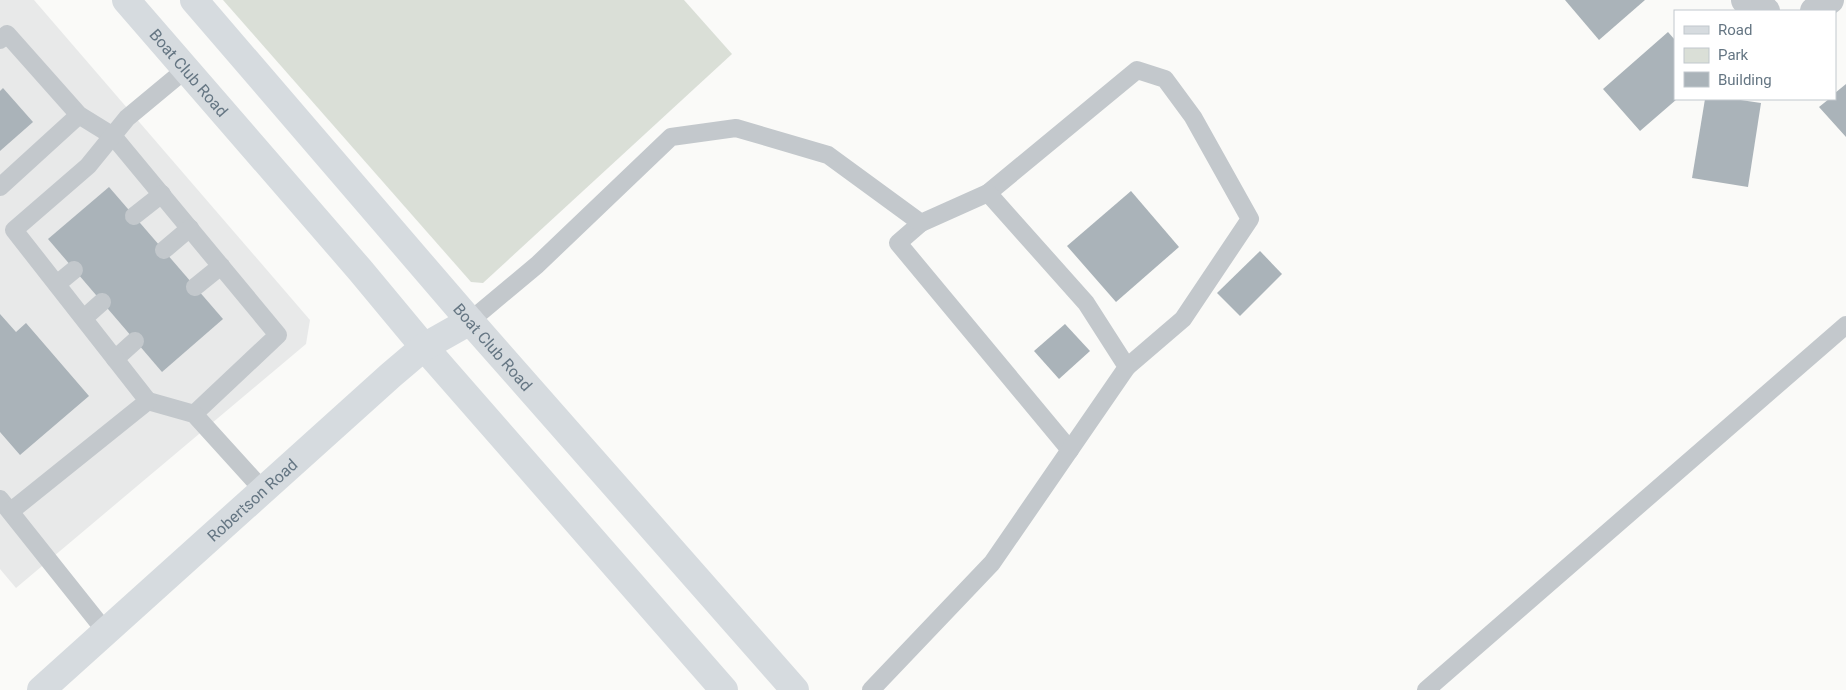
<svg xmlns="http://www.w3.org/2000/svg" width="1846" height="690" viewBox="0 0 1846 690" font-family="Roboto,sans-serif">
  <rect width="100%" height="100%" fill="#fafaf8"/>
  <path fill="#e8e9e9" d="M 0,0 L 34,0 L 310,320 L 306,344 L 16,588 L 0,569 Z"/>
  <path fill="#dadfd7" d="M 223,0 L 684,0 L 732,54 L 483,283 L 471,282 Z"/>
  <g fill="#aab3b9">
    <path d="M 1565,0 L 1645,0 L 1599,40 Z"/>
    <path d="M 1668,32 L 1675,40 L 1675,99 L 1677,99 L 1640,131 L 1603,89 Z"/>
    <path d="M 1846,84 L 1846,137 L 1819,107 L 1829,99 L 1835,99 L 1835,93 Z"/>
    <path d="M 3,88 L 33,122 L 0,151 L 0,91 Z"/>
    <path d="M 1705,99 L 1734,99 L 1761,103 L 1748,187 L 1692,178 Z"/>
    <path d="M 109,187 L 223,319 L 162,372 L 48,239 Z"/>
    <path d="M 1131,191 L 1179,247 L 1116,302 L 1067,246 Z"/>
    <path d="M 1260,251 L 1282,274 L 1240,316 L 1217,293 Z"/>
    <path d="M 0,314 L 16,332 L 26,323 L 89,396 L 20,455 L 0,432 Z"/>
    <path d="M 1065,324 L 1090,351 L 1059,379 L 1034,351 Z"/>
  </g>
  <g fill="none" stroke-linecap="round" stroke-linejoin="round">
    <g stroke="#c3c8cc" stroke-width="18">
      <path d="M 0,40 L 7,34 L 79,115 L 113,136 L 278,335 L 194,414"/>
      <path d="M 0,187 L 79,115"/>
      <path d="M 988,193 L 1137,70 L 1165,79 L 1193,117 L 1250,219 L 1183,319 L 1127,367"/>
      <path d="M 134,216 L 162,194"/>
      <path d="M 921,223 L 898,243 L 1070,450"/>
      <path d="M 164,250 L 190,228"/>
      <path d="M 57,284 L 74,270"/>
      <path d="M 195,287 L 221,266"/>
      <path d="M 84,318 L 102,302"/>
      <path d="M 470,321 L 537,265 L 671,137 L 736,128 L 828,155 L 921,223 L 988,193 L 1086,303 L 1127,367 L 992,563 L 871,690"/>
      <path d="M 115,359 L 135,341"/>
      <path d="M 148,401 L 194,414 L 263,490"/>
      <path d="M 0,499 L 106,632"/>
      <path d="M 11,511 L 148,401 L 14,230 L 88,166 L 127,118 L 186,69"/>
      <path d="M 1426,690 L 1846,325"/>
    </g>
    <g stroke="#c3c8cc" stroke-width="28">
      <path d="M 1745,0 L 1766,11"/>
      <path d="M 1814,11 L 1830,0"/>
    </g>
    <g stroke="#d6dbdf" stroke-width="28">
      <path id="s1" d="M 126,0 L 360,270 L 424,347 L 724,690"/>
      <path id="s2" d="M 194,0 L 470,321 L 795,690"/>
      <path id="s3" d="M 41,690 L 391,375 L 424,347 L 470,321"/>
    </g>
  </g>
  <g text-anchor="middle" stroke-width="5" stroke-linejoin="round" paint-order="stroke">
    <g font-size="16" fill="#657683" stroke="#fff">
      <text dy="6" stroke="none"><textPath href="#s1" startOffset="96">Boat Club Road</textPath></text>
      <text dy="6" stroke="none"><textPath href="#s2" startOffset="458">Boat Club Road</textPath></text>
      <text dy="6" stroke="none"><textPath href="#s3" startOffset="284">Robertson Road</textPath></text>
    </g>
  </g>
  <rect x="1674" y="10" width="162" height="90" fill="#ffffff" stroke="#c1c8cd"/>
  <rect x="1684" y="26" width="25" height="8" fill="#d6dbdf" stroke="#c1c8cd"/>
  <text x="1718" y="35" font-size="15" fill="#657683">Road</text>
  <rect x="1684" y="48" width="25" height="15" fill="#dadfd7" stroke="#c1c8cd"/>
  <text x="1718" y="60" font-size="15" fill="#657683">Park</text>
  <rect x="1684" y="72" width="25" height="15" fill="#aab3b9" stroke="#c1c8cd"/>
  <text x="1718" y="85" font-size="15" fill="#657683">Building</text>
</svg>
